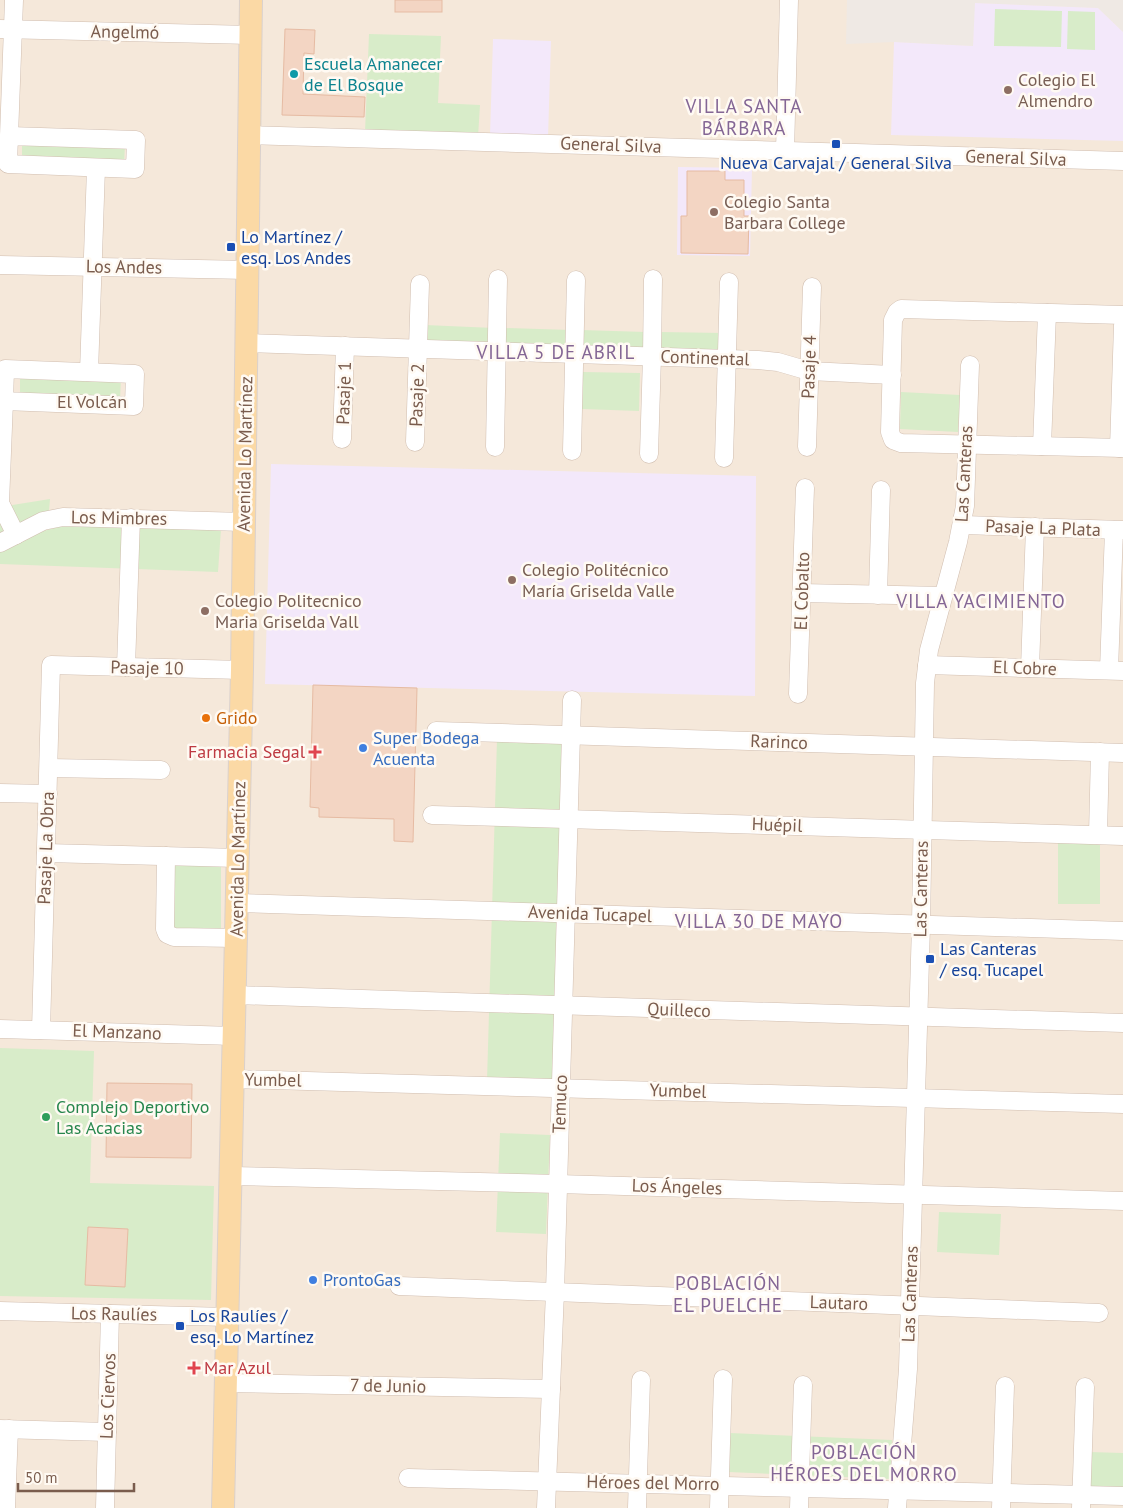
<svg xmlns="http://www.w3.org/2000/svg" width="1123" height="1508" viewBox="0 0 1123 1508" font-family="'PT Sans',sans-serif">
  <rect width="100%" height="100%" fill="#fdf6ec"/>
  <rect fill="#f5e8da" x="0" y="0" width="1123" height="1508"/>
  <path fill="#efe9e4" d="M 847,0 L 1123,0 L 1123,32 L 1098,8 L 976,3 L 973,46 L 894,42 L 846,44 Z"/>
  <g fill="#f3e8fa">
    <path d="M 975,3 L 1098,8 L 1123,32 L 1123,141 L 891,135 L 894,42 L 973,46 Z"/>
    <path d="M 493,39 L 551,41 L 548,137 L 490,135 Z"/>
    <path d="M 678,167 L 752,168 L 750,256 L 677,255 Z"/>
    <path d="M 271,464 L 756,476 L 755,696 L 265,684 Z"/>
  </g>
  <g fill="#d8ecc9">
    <path d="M 995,9 L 1062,11 L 1061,47 L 994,46 Z"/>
    <path d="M 1068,11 L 1095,12 L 1095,50 L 1067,49 Z"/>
    <path d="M 369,34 L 441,36 L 438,103 L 480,105 L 478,137 L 365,132 Z"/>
    <path d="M 22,140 L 125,143 L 124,166 L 22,163 Z"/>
    <path d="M 425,325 L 494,328 L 494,346 L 425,344 Z"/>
    <path d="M 505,328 L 571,330 L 570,348 L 505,345 Z"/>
    <path d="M 581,330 L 646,332 L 645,349 L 580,347 Z"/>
    <path d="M 660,332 L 724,333 L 724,352 L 659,350 Z"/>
    <path d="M 20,372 L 121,376 L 120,401 L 20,397 Z"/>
    <path d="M 583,372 L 640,373 L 639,411 L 582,409 Z"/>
    <path d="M 901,392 L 960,395 L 958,432 L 900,429 Z"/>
    <path d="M 50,499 L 49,511 L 0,534 L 0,507 Z"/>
    <path d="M 62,526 L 221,529 L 218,572 L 0,564 L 0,548 L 17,538 Z"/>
    <path d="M 497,739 L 564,741 L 559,1084 L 487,1081 Z"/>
    <rect x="1058" y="842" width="42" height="62"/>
    <path d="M 173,865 L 221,865 L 221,929 L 174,930 Z"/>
    <path d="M 0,1048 L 94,1051 L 90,1183 L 214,1186 L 211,1300 L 0,1296 Z"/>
    <path d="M 500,1133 L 550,1135 L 546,1234 L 496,1232 Z"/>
    <path d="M 939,1212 L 1001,1214 L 999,1255 L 937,1252 Z"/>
    <path d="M 730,1433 L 892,1440 L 891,1479 L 728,1472 Z"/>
    <path d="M 1089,1452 L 1123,1453 L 1123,1487 L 1088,1487 Z"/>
  </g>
  <g fill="#f3d5c3" stroke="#e6bba3">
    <rect x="395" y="0" width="47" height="12"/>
    <path d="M 285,29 L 315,30 L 314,54 L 304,53 L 303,94 L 365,97 L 364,117 L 282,115 Z"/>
    <path d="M 687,171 L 725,171 L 725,180 L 744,180 L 744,216 L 749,216 L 748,254 L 681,253 L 681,216 L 687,216 Z"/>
    <path d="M 313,685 L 417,688 L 413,842 L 394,841 L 394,819 L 319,817 L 319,808 L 310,807 Z"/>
    <path d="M 107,1083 L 192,1084 L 191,1158 L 106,1157 Z"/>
    <path d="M 88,1227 L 128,1229 L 125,1287 L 85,1285 Z"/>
  </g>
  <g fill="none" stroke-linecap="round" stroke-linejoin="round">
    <defs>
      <g id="minor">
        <path d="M 0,29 L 251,35"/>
        <path d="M 249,135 L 1123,161"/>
        <path d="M 9,136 L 136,140 L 135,169 L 8,164 Z"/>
        <path d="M 9,136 L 14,0"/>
        <path d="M 785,151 L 789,0"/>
        <path d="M 0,265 L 248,270"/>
        <path d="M 1123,315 L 901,309 L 897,312 L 893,320 L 890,432 L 893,440 L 901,443 L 1123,448"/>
        <path d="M 247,343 L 758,360 L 778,362 L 809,371 L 892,375"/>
        <path d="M 5,369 L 135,374 L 134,406 L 4,401 Z"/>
        <path d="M 89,372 L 96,168"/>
        <path d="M 4,401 L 0,503 L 16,535"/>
        <path d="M 342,439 L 345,346"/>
        <path d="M 415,442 L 420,284"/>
        <path d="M 1042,446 L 1047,313"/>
        <path d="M 495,447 L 498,279"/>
        <path d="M 807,447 L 812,287"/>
        <path d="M 1119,448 L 1123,325"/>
        <path d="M 572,451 L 576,280"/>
        <path d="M 649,454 L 652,356 L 653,279"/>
        <path d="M 724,458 L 729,282"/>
        <path d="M 963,525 L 1123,530"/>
        <path d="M 0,543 L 43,521 L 63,517 L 244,522"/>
        <path d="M 801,593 L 943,596"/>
        <path d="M 878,595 L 881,490"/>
        <path d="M 927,665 L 1123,671"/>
        <path d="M 126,667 L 131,518"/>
        <path d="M 1030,668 L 1035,527"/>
        <path d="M 1109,670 L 1114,530"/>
        <path d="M 798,694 L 805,488"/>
        <path d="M 436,731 L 1123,753"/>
        <path d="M 49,768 L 161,770"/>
        <path d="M 0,793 L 48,794"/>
        <path d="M 432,815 L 1123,836"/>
        <path d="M 1098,835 L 1100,752"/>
        <path d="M 46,853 L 238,858"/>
        <path d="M 166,856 L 165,929 L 167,934 L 174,937 L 236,938"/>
        <path d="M 237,903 L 1123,931"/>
        <path d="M 235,995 L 1123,1023"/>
        <path d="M 0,1029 L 234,1036"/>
        <path d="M 41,1030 L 51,665 L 242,670"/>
        <path d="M 233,1079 L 1123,1104"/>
        <path d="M 231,1176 L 558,1184 L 1123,1201"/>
        <path d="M 399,1286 L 1099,1313"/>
        <path d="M 0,1311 L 227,1317"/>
        <path d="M 226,1383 L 551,1389"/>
        <path d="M 0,1429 L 107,1432"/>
        <path d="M 408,1478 L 1123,1496"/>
        <path d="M 6,1508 L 9,1429"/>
        <path d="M 105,1508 L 110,1314"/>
        <path d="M 546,1508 L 555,1292 L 572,700"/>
        <path d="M 637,1508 L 641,1380"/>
        <path d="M 719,1508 L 723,1379"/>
        <path d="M 799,1508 L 803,1385"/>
        <path d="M 897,1508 L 908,1369 L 921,925 L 925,683 L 929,650 L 958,542 L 965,506 L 970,365"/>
        <path d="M 1001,1508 L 1005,1386"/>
        <path d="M 1081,1508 L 1085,1387"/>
      </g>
      <path id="major" d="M 223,1508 L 242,670 L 251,0"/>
    </defs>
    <use href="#minor" stroke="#d1beb0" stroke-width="19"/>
    <use href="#major" stroke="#dad1cd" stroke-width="24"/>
    <use href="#minor" stroke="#fff" stroke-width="18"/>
    <use href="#major" stroke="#fbd9a5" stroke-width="22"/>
  </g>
  <circle fill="#0f9aa8" stroke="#fffaf3" stroke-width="2" cx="294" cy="74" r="5"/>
  <g fill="#8d6e63" stroke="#fffaf3" stroke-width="2">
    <circle cx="1008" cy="90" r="5"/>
    <circle cx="714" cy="212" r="5"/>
    <circle cx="512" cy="580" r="5"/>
    <circle cx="205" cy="611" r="5"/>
  </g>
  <g fill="#1a4fb4" stroke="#fffaf3" stroke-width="2">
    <rect x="831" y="139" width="10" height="10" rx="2.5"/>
    <rect x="226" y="242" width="10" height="10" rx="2.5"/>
    <rect x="925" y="954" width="10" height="10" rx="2.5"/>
    <rect x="175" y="1321" width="10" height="10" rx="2.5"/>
  </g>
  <circle fill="#e8710a" stroke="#fffaf3" stroke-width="2" cx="206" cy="718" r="5"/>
  <g fill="#3f7fe0" stroke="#fffaf3" stroke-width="2">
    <circle cx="363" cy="748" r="5"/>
    <circle cx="313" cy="1280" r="5"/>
  </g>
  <g fill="#e0444e" stroke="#fffaf3" stroke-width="2">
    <path d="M312.5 744.5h5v5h5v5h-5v5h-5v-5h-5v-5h5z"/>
    <path d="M191.5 1360.5h5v5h5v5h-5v5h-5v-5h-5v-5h5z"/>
  </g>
  <circle fill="#2e9e5b" stroke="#fffaf3" stroke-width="2" cx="46" cy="1117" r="5"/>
  <g text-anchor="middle" stroke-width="5" stroke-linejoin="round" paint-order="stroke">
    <g font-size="18" fill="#7a5c4d" stroke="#fffaf3">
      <text transform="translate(125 32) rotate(1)" y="6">Angelmó</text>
      <text transform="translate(611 145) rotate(2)" y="6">General Silva</text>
      <text transform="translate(1016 158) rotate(2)" y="6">General Silva</text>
      <text transform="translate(124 267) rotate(1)" y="6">Los Andes</text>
      <text transform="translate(705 358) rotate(2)" y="6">Continental</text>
      <text transform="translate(809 367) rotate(-88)" y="6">Pasaje 4</text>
      <text transform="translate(344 393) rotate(-88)" y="6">Pasaje 1</text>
      <text transform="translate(417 395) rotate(-88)" y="6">Pasaje 2</text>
      <text x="92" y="408">El Volcán</text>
      <text transform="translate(245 454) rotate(-89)" y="6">Avenida Lo Martínez</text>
      <text transform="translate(964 474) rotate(-87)" y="6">Las Canteras</text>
      <text transform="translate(119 518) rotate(1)" y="6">Los Mimbres</text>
      <text transform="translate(1043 528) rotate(2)" y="6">Pasaje La Plata</text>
      <text transform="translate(802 591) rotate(-88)" y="6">El Cobalto</text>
      <text transform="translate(147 668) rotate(1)" y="6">Pasaje 10</text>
      <text transform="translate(1025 668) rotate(2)" y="6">El Cobre</text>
      <text transform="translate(779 742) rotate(2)" y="6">Rarinco</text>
      <text transform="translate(777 825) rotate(2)" y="6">Huépil</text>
      <text transform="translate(46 848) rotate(-88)" y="6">Pasaje La Obra</text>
      <text transform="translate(238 859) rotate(-89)" y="6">Avenida Lo Martínez</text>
      <text transform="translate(921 889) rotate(-89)" y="6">Las Canteras</text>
      <text transform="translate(590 914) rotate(2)" y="6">Avenida Tucapel</text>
      <text transform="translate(679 1010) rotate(2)" y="6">Quilleco</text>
      <text transform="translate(117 1032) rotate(2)" y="6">El Manzano</text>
      <text transform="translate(273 1080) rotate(1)" y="6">Yumbel</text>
      <text transform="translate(678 1091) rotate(2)" y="6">Yumbel</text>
      <text transform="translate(560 1104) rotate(-88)" y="6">Temuco</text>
      <text transform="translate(677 1187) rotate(2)" y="6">Los Ángeles</text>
      <text transform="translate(910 1294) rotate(-88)" y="6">Las Canteras</text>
      <text transform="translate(839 1303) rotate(2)" y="6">Lautaro</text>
      <text transform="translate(114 1314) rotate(1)" y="6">Los Raulíes</text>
      <text transform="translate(388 1386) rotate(1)" y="6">7 de Junio</text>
      <text transform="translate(108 1396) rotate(-88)" y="6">Los Ciervos</text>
      <text transform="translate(653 1483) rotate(1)" y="6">Héroes del Morro</text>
    </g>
    <g font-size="18" fill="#0d838f" stroke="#fffaf3" text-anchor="start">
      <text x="304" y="70">Escuela Amanecer<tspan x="304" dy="21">de El Bosque</tspan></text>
    </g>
    <g font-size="18" fill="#785e54" stroke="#fffaf3" text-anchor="start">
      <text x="1018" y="86">Colegio El<tspan x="1018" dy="21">Almendro</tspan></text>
      <text x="724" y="208">Colegio Santa<tspan x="724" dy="21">Barbara College</tspan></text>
      <text x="522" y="576">Colegio Politécnico<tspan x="522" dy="21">María Griselda Valle</tspan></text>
      <text x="215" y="607">Colegio Politecnico<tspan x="215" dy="21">Maria Griselda Vall</tspan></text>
    </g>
    <g font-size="18" fill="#164399" stroke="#fffaf3" text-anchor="start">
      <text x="836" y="169" text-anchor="middle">Nueva Carvajal / General Silva</text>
      <text x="241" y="243">Lo Martínez /<tspan x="241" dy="21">esq. Los Andes</tspan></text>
      <text x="940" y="955">Las Canteras<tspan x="940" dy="21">/ esq. Tucapel</tspan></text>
      <text x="190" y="1322">Los Raulíes /<tspan x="190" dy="21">esq. Lo Martínez</tspan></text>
    </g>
    <g font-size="18" fill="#c56008" stroke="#fffaf3" text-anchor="start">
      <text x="216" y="724">Grido</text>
    </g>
    <g font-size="18" fill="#366cbe" stroke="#fffaf3" text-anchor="start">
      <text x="373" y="744">Super Bodega<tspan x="373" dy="21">Acuenta</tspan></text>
      <text x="323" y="1286">ProntoGas</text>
    </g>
    <g font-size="18" fill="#be3a42" stroke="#fffaf3" text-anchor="end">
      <text x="305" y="758">Farmacia Segal</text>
      <text x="204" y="1374" text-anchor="start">Mar Azul</text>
    </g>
    <g font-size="18" fill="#27864d" stroke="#fffaf3" text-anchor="start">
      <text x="56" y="1113">Complejo Deportivo<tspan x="56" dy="21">Las Acacias</tspan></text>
    </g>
    <g font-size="19" letter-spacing="1" fill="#846695" stroke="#fffaf3">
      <text x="744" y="113">VILLA SANTA<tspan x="744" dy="22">BÁRBARA</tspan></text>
      <text x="556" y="359">VILLA 5 DE ABRIL</text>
      <text x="981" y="608">VILLA YACIMIENTO</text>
      <text x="759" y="928">VILLA 30 DE MAYO</text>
      <text x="728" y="1290">POBLACIÓN<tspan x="728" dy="22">EL PUELCHE</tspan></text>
      <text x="864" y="1459">POBLACIÓN<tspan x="864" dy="22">HÉROES DEL MORRO</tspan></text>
    </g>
  </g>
  <path d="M18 1483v8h116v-8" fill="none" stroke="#7a5c4d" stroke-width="2.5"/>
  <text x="25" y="1483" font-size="15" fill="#7a5c4d" stroke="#fffaf3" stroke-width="4" paint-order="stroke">50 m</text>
</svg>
